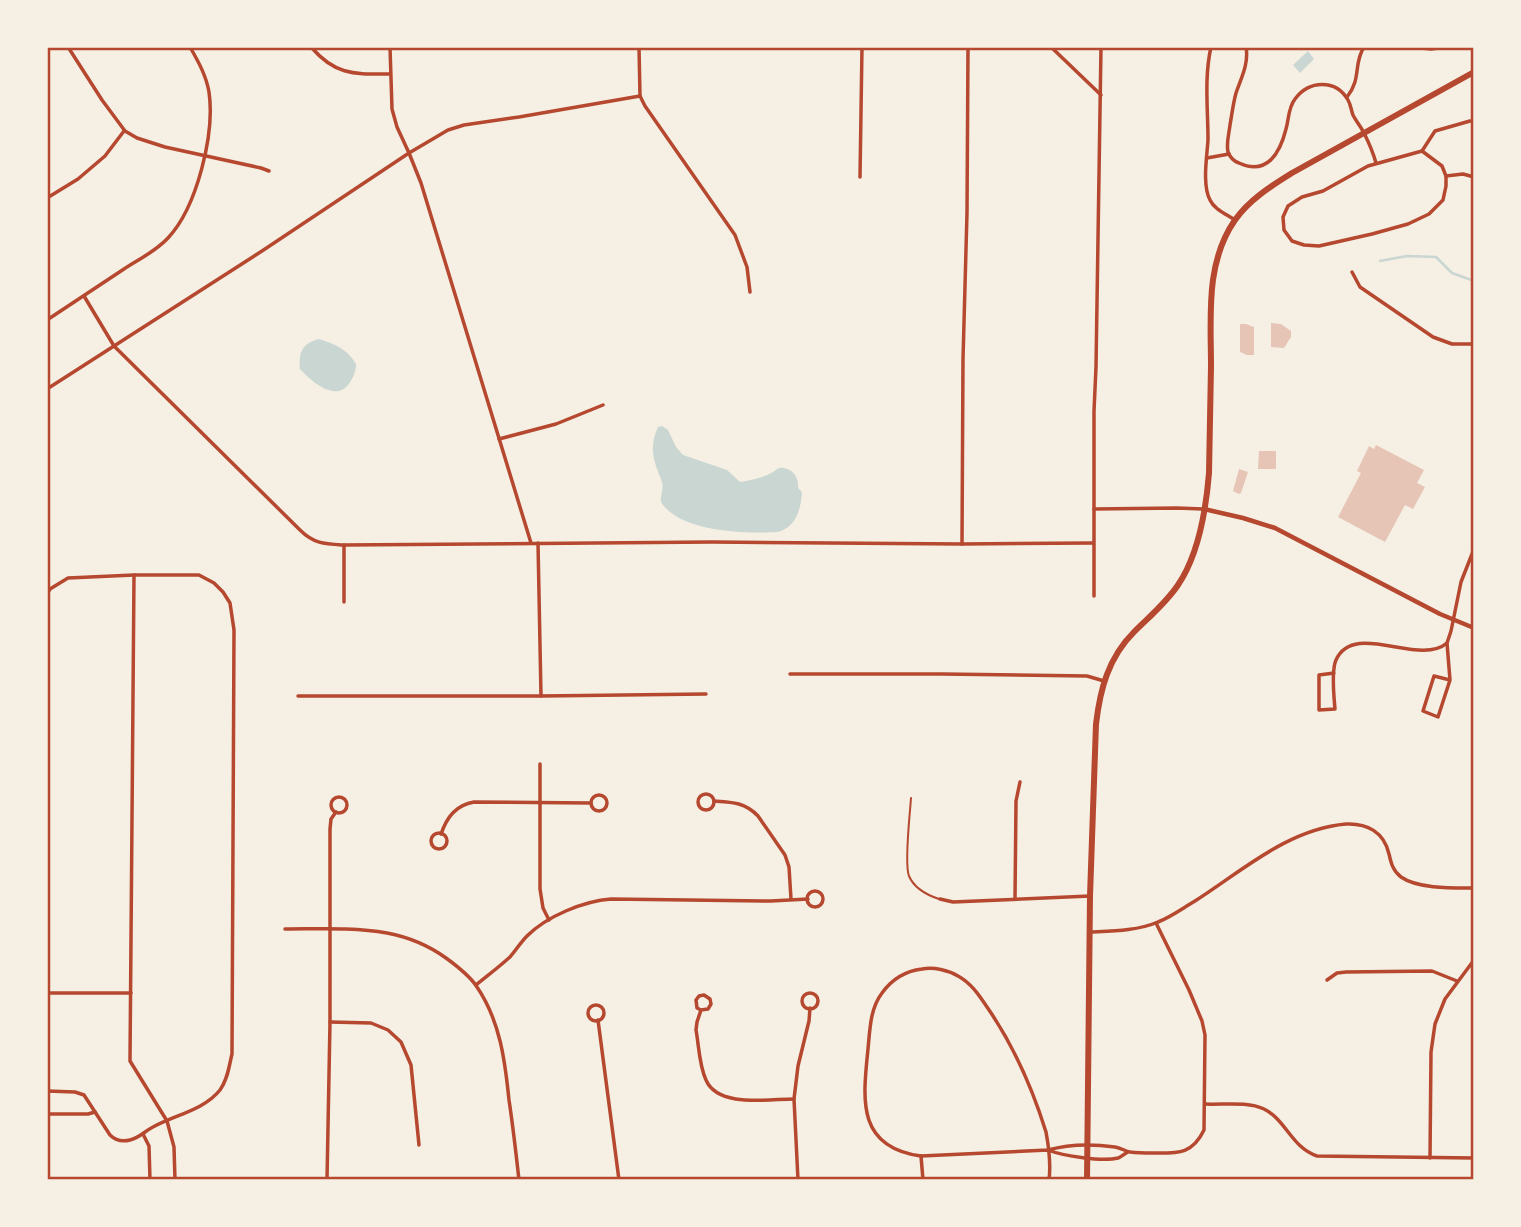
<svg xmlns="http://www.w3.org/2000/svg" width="1521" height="1227" viewBox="0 0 1521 1227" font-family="'Golos Text',sans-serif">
  <rect width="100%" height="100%" fill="#f6efe4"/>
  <g fill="#c9d6d2">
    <path d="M 1308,51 L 1314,59 L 1300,73 L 1293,65 Z"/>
    <path d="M 319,339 C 335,344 347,349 356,364 C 356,372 353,378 348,385 C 334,402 310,380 300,369 C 298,352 303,343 319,339 Z"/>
    <path d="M 662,426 L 668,430 L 676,447 L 683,455 L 727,470 L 740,482 C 751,480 764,478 773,472 C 777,470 778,467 783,468 C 794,469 799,479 798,488 L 802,492 C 801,509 796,528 777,532 C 746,534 684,532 663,505 C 657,498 666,491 661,479 C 653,459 649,448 658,427 Z"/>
  </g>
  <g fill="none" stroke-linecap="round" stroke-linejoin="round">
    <path stroke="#c9d6d2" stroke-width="2.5" d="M 1380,261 L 1407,256 L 1436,257 L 1452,273 L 1474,281"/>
  </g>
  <g fill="#e6c5b7">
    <path d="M 1271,323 L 1281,324 L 1291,331 L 1291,337 L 1284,348 L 1271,347 Z"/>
    <path d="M 1240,324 L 1246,324 L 1254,327 L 1254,355 L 1247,355 L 1240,352 Z"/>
    <path d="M 1376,445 L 1424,470 L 1417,483 L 1425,487 L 1413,509 L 1405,505 L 1385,542 L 1338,517 L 1361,473 L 1357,471 L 1369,446 L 1374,449 Z"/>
    <path d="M 1259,451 L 1276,451 L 1276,469 L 1258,469 Z"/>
    <path d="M 1239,469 L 1248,472 L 1241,493 L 1239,494 L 1233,491 Z"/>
  </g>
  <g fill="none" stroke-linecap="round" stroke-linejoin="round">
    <path stroke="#b5482f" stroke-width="2" d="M 911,798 C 910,814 904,864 909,876 C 914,888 927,895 939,899"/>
    <g stroke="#b5482f" stroke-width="3.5">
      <path d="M 68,47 L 102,100 L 125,131 L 137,138 L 165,147 L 261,168 L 269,171"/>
      <path d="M 311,47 C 336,76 355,74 390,74"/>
      <path d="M 390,47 L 392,109 L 397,127 L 409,153 L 421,183 L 531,543"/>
      <path d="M 639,47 L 640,96 L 645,106 L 735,235 L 747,267 L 750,292"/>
      <path d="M 1051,47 L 1101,95"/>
      <path d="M 1211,47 C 1204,78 1208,109 1208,140 C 1207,156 1202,185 1210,200 C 1214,209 1226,214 1235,220"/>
      <path d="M 1246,47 C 1249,64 1241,78 1236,93 C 1233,104 1232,114 1230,125 C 1229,134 1226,143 1228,152 C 1230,157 1233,161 1239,163 C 1267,176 1280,153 1286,129 C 1289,119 1288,108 1295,99 C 1309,80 1336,79 1348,100 C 1351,105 1351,110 1353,115 C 1356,121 1361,127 1364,133 C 1369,143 1373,152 1376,163"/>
      <path d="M 1412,47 L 1431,49 L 1447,47"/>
      <path d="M 1347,97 C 1362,78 1353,64 1364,47"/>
      <path d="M 1422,151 L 1442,166 L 1446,176 L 1446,186 L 1443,200 L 1429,214 L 1408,224 L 1372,234 L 1319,246 L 1304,245 L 1292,241 L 1284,230 L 1283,217 L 1288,206 L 1302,197 L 1323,191 L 1368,166 Z"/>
      <path d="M 1422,151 L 1435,131 L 1470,121"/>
      <path d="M 1207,158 L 1229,154"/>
      <path d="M 1446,176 L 1463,174 L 1474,177"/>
      <path d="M 860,177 L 862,47"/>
      <path d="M 47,198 L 78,179 L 105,156 L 124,131"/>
      <path d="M 1352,272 L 1360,287 L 1433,337 L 1452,344 L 1474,344"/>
      <path d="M 84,296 L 114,346 L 300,530 C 314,544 325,544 344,545 L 712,542 L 962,544 L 1093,543"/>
      <path d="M 47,320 C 73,303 98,286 124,269 C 139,259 155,252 168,238 C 197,207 215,134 209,92 C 206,75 198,61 190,47"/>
      <path d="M 47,389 L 262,251 L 409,153 L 448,130 L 464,125 L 519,117 L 640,96"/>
      <path d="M 499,439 L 556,424 L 603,405"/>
      <path d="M 1094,509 L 1177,508 L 1203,509"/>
      <path d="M 538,543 L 541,696"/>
      <path d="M 962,544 L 963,359 L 967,213 L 968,47"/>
      <path d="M 134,575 L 130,1061 L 167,1121 L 174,1147 L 175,1180"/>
      <path d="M 47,594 L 50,589 L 68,578 L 134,575 L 199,575 L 214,583 L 223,592 L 230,603 L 234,630 L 232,1054 C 229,1066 228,1079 220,1090 C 204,1110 175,1115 153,1127 C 145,1131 139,1138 130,1140 C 122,1142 116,1141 110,1135 L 84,1095 L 75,1092 L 47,1091"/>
      <path d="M 1094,596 L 1094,411 L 1096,367 L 1101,47"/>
      <path d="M 344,602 L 344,545"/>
      <path d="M 1334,673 L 1319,675 L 1319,710 L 1335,709 C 1334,697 1331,671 1336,660 C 1354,620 1419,667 1447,643"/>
      <path d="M 790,674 L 942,674 L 1087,676 L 1104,681"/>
      <path d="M 1450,680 L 1434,676 L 1423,711 L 1438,717 L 1450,680 L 1447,643 L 1451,631 L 1461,582 L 1474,549"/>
      <path d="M 298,696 L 541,696 L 706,694"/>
      <path d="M 540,764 L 540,889 L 543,908 L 549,920"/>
      <circle cx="706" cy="802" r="8"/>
      <circle cx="599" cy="803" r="8"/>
      <circle cx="339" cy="805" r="8"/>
      <path d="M 714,801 C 731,802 745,802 758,816 L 785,855 L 789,867 L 791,899"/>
      <circle cx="439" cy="841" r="8"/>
      <path d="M 441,834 C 447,817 456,805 474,802 L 591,803"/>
      <circle cx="815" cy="899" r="8"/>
      <path d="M 940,899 L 953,902 L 1090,896"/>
      <path d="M 1015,899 L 1016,801 L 1020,782"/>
      <path d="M 285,929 C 318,929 354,927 387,933 C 408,937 428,945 446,958 C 457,966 470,976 477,987 C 500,1021 505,1060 509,1100 C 513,1126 516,1153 519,1180"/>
      <path d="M 1090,932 C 1112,931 1137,931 1158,922 C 1171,917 1183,908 1195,901 C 1242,871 1288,829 1346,824 C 1367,823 1384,832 1389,854 C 1391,863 1393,871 1401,877 C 1418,889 1453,888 1474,888"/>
      <path d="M 1327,980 L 1337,973 L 1346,972 L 1432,971 L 1457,981"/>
      <path d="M 476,985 C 487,976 499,967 510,957 C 516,950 521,942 527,936 C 547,916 584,901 611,899 L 771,901 L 808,899"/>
      <path d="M 47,993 L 131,993"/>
      <circle cx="810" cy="1001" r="8"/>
      <circle cx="596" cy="1013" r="8"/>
      <path d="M 701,1010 L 697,1008 L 696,1000 L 699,996 L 704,995 L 710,999 L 711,1004 L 708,1009 L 701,1010 L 697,1022 L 696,1030 C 699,1046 699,1065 706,1080 C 718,1108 768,1099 794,1099"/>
      <path d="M 598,1020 L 619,1180"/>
      <path d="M 330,1022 L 371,1023 L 388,1030 L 401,1042 L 411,1065 L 419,1145"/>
      <path d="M 1205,1104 C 1223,1105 1247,1101 1264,1109 C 1286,1120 1292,1148 1317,1156 L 1474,1158"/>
      <path d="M 47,1114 L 88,1114 L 95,1112"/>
      <path d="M 143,1134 L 149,1146 L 150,1180"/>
      <path d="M 1048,1150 C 1063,1156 1103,1162 1118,1158 C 1121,1157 1124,1154 1128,1152"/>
      <path d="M 921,1156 L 923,1180"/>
      <path d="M 1430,1158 L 1431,1052 L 1435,1024 L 1445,999 L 1474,960"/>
      <path d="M 327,1180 L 330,1022 L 330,829 L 331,819 L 336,812"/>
      <path d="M 798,1180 L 794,1099 L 798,1066 L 809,1021 L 810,1008"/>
      <path d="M 1049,1180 C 1051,1164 1049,1148 1046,1132 C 1032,1087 1014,1046 987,1007 C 979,995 971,983 958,976 C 948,970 934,967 922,969 C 906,971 892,979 882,993 C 870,1009 870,1029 868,1049 C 863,1099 856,1147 921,1156 L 1048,1150 C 1069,1144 1094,1144 1115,1147 C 1121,1148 1125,1151 1130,1152 C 1138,1153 1146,1153 1153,1153 C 1177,1153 1192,1155 1204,1130 L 1205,1035 L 1202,1021 L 1189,990 L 1156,923"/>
    </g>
    <path stroke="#b5482f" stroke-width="4.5" d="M 1204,509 L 1243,518 L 1275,528 L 1440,614 L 1474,628"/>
    <path stroke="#b5482f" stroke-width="6" d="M 1087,1180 L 1090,896 L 1096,724 C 1100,690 1108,658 1134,632 C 1149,617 1166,603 1178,585 C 1199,554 1206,510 1209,473 C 1210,437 1210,402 1211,366 C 1211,317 1205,263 1235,220 C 1249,200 1271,186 1292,173 L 1474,72"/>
  </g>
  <rect width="1521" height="1227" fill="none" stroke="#f6efe4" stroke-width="98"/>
  <rect x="49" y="49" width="1423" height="1129" fill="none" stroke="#b5482f" stroke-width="2.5"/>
</svg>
